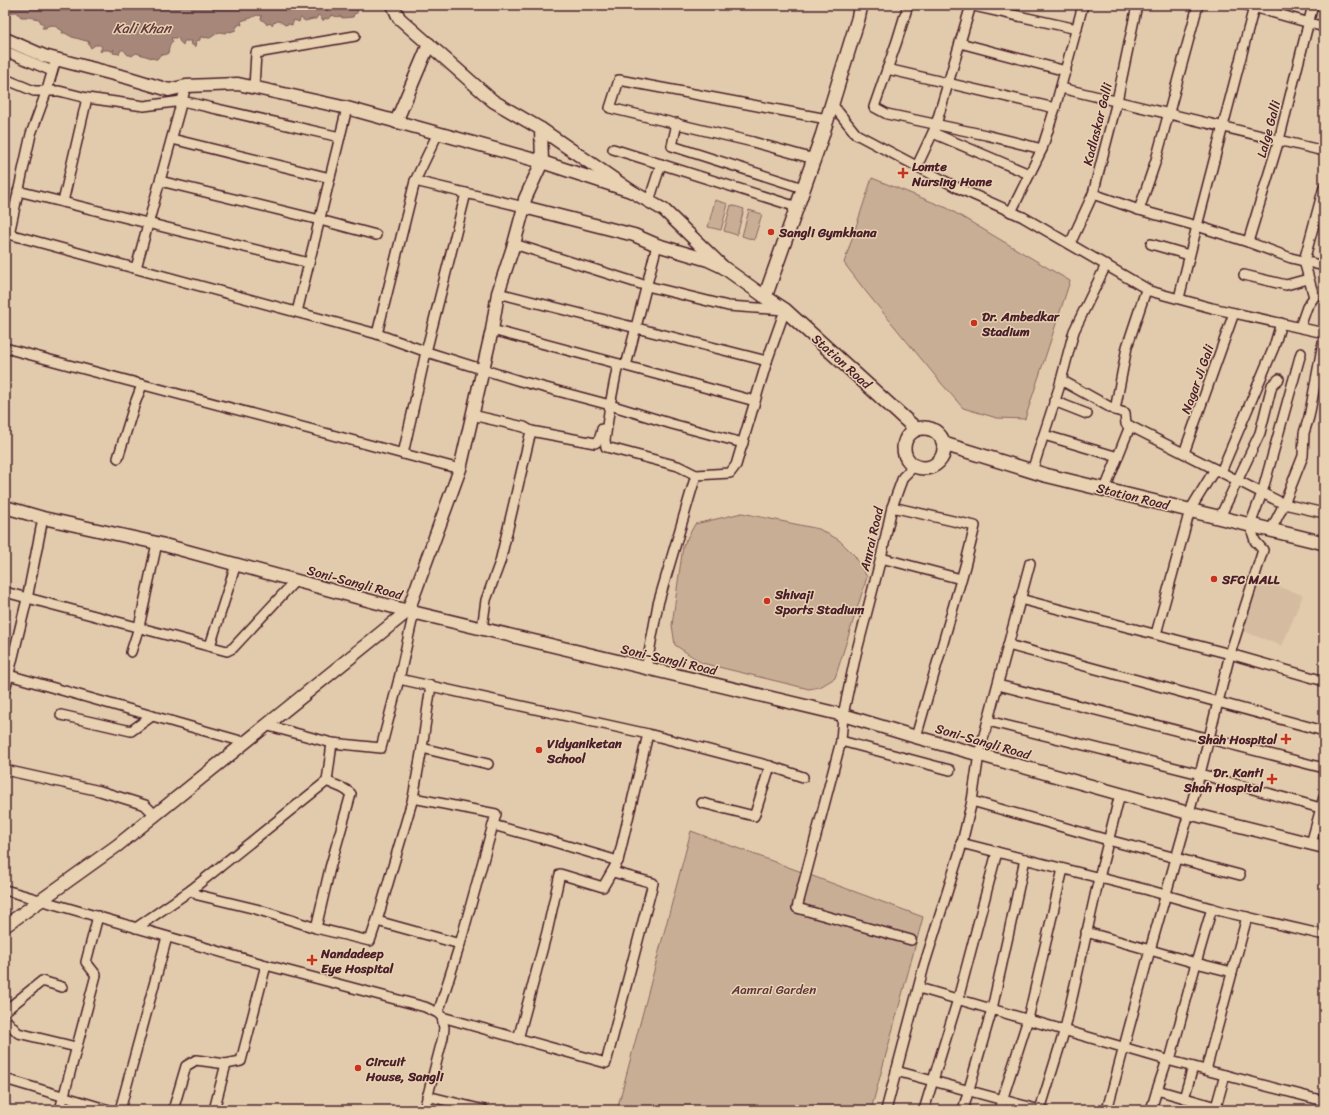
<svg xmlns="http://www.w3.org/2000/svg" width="1329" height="1115" viewBox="0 0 1329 1115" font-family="Sriracha,sans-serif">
  <rect width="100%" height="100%" fill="#e2cbac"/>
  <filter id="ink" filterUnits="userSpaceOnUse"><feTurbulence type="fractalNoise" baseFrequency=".025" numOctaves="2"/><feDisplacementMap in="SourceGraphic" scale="8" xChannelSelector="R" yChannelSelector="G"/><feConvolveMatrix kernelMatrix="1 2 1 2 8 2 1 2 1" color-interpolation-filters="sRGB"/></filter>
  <g filter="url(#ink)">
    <path fill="#d5bca1" d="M 1258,580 L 1303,595 L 1282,646 L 1240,630 Z"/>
    <g fill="#c9ae96" stroke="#8a6660">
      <path d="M 872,178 L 947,208 L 1070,281 L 1025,419 L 997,418 L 963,408 L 942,384 L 867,293 L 844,263 Z"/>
      <path d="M 715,200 L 728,204 L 721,230 L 708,227 Z"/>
      <path d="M 731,205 L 744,209 L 737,235 L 724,231 Z"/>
      <path d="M 749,210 L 762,214 L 754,240 L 742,236 Z"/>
      <path d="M 742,513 L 819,529 L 839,540 L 855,556 L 867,577 L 835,678 L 820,687 L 809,689 L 702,663 L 675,645 L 672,625 L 683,546 L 695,524 Z"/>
      <path d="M 691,831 L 923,917 L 871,1110 L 617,1110 Z"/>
    </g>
    <path fill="#a68779" stroke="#815d5a" d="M 5,5 L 359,5 L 357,13 L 354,14 L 353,17 L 343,18 L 339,16 L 338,17 L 331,15 L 331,17 L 327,19 L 325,18 L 324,20 L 322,20 L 321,17 L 318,15 L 316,19 L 313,19 L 305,21 L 301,18 L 300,19 L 299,22 L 294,20 L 292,25 L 288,24 L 285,25 L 281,22 L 277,21 L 275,23 L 274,22 L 272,25 L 269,23 L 267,25 L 266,23 L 261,19 L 262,16 L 257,15 L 251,18 L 241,21 L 242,25 L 239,24 L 238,26 L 237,26 L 236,28 L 236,30 L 230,32 L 229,31 L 225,33 L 219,32 L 210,38 L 200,37 L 200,40 L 196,41 L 195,47 L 191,44 L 192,41 L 184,41 L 183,45 L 179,41 L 179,38 L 171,38 L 173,42 L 170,44 L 168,53 L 165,55 L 161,54 L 157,59 L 155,59 L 136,53 L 132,56 L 130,55 L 128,55 C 125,53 125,49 121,50 L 119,54 L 113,53 L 114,49 L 111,52 L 109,50 L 102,50 L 101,52 L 100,51 L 102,47 L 100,45 L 95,45 L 91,48 L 88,43 L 90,42 L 72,37 L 65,33 L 62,33 L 63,31 L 53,25 L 47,26 L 46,28 L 42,28 L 44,25 L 41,23 L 39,19 L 28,17 L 21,17 L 17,12 L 5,13 Z"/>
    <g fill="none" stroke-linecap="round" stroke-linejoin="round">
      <defs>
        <g id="minor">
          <path d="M 908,5 L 897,41 L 874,107 L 887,114 L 986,135 L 1042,149"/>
          <path d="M 969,5 L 1077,29"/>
          <path d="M 1246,5 L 1324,27"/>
          <path d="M 960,43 L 1066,71"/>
          <path d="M 5,51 L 52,71"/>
          <path d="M 887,69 L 1055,108 L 1083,5"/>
          <path d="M 5,79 L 34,91 L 59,91 L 87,98 L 144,106 L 182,101 L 340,137"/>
          <path d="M 254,87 L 256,53 L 355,36"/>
          <path d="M 1061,88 L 1324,151"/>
          <path d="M 832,104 L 856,134 L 956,187 L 1023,217 L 1147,289 L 1146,290 L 1212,308 L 1324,333"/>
          <path d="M 677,123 L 672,146 L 803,188"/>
          <path d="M 933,133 L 1029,174"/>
          <path d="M 172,139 L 330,178"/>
          <path d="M 613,149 L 797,207"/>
          <path d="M 814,159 L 753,142 L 610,108 L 619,80 L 827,119"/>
          <path d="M 917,166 L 935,128 L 971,5"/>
          <path d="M 160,181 L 320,220 L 376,235"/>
          <path d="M 415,181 L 524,207"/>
          <path d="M 18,191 L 309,263"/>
          <path d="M 1093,194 L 1139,210 L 1197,226 L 1248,242 L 1291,258 L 1324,266"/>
          <path d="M 649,201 L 661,164"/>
          <path d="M 63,202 L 87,98"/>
          <path d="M 1139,210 L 1156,160 L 1198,5"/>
          <path d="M 1011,212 L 1042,149 L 1055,108"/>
          <path d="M 5,233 L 377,334 L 430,353 L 520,381 L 610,405 L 672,424 L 743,443"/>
          <path d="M 9,234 L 31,134 L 47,90 L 56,59"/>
          <path d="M 1248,242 L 1279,140 L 1313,5"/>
          <path d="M 514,244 L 647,286 L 728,306 L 785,310 L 767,361 L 736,465 L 730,473 L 696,475 L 678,466 L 606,447 L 605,440 L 610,405 L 618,364"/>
          <path d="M 1070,244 L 1093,194 L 1117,101 L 1137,5"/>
          <path d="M 1151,244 L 1189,255"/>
          <path d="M 657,245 L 626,366 L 755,401"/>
          <path d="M 136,268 L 186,86"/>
          <path d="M 1244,275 L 1286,285 L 1308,279"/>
          <path d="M 498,293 L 767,361"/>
          <path d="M 1179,298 L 1197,226 L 1254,7"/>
          <path d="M 297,312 L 347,108"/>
          <path d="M 1300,327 L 1307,307 L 1314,297 L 1304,261 L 1324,187"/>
          <path d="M 492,330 L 623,365"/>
          <path d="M 377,334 L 415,181 L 438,133"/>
          <path d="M 5,348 L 460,469"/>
          <path d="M 1301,353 L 1262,493 L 1250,525 L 1255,541 L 1263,550 L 1230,654 L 1324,681"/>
          <path d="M 1061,380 L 1115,410 L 1125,413 L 1126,424 L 1284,504 L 1324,513"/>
          <path d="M 1054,401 L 1087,414"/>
          <path d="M 1115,410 L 1127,347 L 1146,290"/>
          <path d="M 472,415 L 524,427 L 531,431 L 595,443 C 600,441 601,434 602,429"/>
          <path d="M 1044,435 L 1118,457"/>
          <path d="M 1184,453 L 1234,313"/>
          <path d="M 403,454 L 426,352 L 466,193"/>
          <path d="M 118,458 L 134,406 L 142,385"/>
          <path d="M 1032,471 L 1059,388 L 1074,331 L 1106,265"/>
          <path d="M 1221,472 L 1274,347 L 1281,323"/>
          <path d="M 1105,489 L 1130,426"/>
          <path d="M 892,507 L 975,526 L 965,566 L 916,737"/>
          <path d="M 1220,517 L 1260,433 L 1272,385 L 1279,379"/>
          <path d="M 1271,530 L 1284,504 L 1303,456 L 1304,433 L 1309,417 L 1324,337"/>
          <path d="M 881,558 L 961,579"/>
          <path d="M 5,592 L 227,651 L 233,648 L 296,580"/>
          <path d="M 1020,599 L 1230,654 L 1200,774 L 1324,809"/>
          <path d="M 482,629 L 486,600 L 500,562 L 531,431"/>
          <path d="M 1156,634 L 1190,510 L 1215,469"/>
          <path d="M 1008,645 C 1113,674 1218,703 1324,731"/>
          <path d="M 210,646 L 236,564"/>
          <path d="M 131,652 L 139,627 L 157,543"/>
          <path d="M 646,669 L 658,604 L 696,475"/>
          <path d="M 5,674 L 244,742"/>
          <path d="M 399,679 L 414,612"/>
          <path d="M 998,685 L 1324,768"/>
          <path d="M 5,690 L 27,599 L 43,518"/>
          <path d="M 61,715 L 131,731 L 152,716"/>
          <path d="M 988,721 L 1200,774 L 1150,950 L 1196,963 L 1170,1060"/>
          <path d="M 841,741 L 950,770"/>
          <path d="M 332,743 L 381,748 L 399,679 L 648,734 L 770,766 L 803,777"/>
          <path d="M 422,748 L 431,685"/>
          <path d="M 5,770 L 100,791 L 145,805 L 155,815"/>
          <path d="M 972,801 L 1108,840 L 1240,875"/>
          <path d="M 702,803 L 754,816 L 755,814 L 770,766"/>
          <path d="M 493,825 L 551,841 L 618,861"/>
          <path d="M 961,843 L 1148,890 L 1221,911 L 1324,935"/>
          <path d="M 1311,844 L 1324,797"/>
          <path d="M 5,890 L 266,965 L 425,1007 L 438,1013 L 442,1017 L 606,1063 L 653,883 L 613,872"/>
          <path d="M 191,890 L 198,895 L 256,909 L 316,928 L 370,941 L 379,914 L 413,798"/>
          <path d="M 1212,908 L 1196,963 L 1232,972"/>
          <path d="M 377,921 L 460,944"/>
          <path d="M 136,928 L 191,890 L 327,781 L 332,743 L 265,725"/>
          <path d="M 316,928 L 330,868 L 351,794 C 345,787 335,786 327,781"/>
          <path d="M 1086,932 L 1150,950 L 1107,1110"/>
          <path d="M 911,940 L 797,908 L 841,741 L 843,715 L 856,654 L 881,558 L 892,507 L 903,477 L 914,466"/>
          <path d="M 919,988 L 1167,1060 L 1324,1101"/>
          <path d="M 5,1011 L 42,981 L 62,987"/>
          <path d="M 438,1013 L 460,944 L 496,814 L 413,798 L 422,748 L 488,764"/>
          <path d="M 5,1019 L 18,1033 L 76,1047"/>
          <path d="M 518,1039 L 547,932 L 560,874 L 603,887 L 618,861 L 648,734"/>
          <path d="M 1167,1060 L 1157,1090 L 1216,1107 L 1225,1075"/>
          <path d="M 1206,1070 L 1247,917"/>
          <path d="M 896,1071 L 1040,1110"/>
          <path d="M 5,1079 L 109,1110"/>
          <path d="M 427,1096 L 484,1110"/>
          <path d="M 1184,1098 L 1193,1067"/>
          <path d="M 60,1110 L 96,975 L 86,962 L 98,916"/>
          <path d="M 120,1110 L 167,937"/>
          <path d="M 173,1110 L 186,1066 L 196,1060 L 226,1064"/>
          <path d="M 214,1110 L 226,1064 L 241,1061 L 266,965"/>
          <path d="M 424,1110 L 443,1037 L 444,1028 L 442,1017"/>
          <path d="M 886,1110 L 924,966 L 960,851 L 972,801 L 979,754 L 1030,563"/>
          <path d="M 924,1110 L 958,999 L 997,852"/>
          <path d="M 963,1110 L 992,1009 L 1025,859"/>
          <path d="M 999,1110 L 1028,1019 L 1063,869"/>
          <path d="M 1040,1110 L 1065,1029 L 1099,878 L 1120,794"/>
          <path d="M 1151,1110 L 1157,1090"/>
        </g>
        <g id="major">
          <path d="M 393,5 L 399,18 L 493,101 L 541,129 L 542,162 L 525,199 L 524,207 L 634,235 L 657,245 L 708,260 L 723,267"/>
          <path d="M 5,39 L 44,56 L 129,78 L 169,90 L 186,86 L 238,84 L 347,108 L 542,162 L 631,191"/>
          <path d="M 396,122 L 429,44"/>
          <path d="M 541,129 L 631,191 L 664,210 L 723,267 L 765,297"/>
          <path d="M 5,507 L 43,518 L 157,543 L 408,611 L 843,715 L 916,737 L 1188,813 L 1324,847"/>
          <path d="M 5,926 L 118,845 L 408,611 L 460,469 L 492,330 L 498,293 L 514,244 L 524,207"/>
        </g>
        <g id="highway">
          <path d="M 861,5 L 858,19 L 822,136 L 765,297 L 785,310 L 916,429"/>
          <circle cx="924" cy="448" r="20"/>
          <path d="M 944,444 L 1045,475 L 1324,543"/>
        </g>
      </defs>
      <use href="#minor" stroke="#4a1f2b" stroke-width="12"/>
      <use href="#major" stroke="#4a1f2b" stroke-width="15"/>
      <use href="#highway" stroke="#4a1f2b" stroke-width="16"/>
      <use href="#minor" stroke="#e8d2b1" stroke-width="9"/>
      <use href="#major" stroke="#e8d2b1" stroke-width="12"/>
      <use href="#highway" stroke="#e8d2b1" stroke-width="13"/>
    </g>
  </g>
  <g fill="#c8321e" stroke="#e8d2b1" stroke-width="1.5">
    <path d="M901 167h4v4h4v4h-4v4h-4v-4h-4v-4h4z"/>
    <circle cx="771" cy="232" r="4"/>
    <circle cx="974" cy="323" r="4"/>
    <circle cx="1214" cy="579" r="4"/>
    <circle cx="767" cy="601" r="4"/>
    <path d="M1284 733h4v4h4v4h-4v4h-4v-4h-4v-4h4z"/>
    <circle cx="539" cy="750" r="4"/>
    <path d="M1270 773h4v4h4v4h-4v4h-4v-4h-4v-4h4z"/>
    <path d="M310 954h4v4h4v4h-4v4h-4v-4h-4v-4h4z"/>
    <circle cx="358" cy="1068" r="4"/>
  </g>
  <g text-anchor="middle" stroke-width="3" stroke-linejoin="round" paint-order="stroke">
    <g font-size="13" fill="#4a1f2b" stroke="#e8d2b1">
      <text transform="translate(1097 124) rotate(-76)" y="5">Kadlaskar Galli</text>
      <text transform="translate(1268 129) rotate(-75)" y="5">Lalge Galli</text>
      <text transform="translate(842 361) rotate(42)" y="5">Station Road</text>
      <text transform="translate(1197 379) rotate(-70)" y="5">Nagar Ji Gali</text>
      <text transform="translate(1133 496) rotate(14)" y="5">Station Road</text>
      <text transform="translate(871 539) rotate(-77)" y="5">Amrai Road</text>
      <text transform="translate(355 582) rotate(15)" y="5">Soni-Sangli Road</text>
      <text transform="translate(669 659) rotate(13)" y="5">Soni-Sangli Road</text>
      <text transform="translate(983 741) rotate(16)" y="5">Soni-Sangli Road</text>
    </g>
    <g font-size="13" font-weight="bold" fill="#4a1f2b" stroke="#e8d2b1" text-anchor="start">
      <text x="912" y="171">Lomte<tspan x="912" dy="15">Nursing Home</tspan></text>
      <text x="779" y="237">Sangli Gymkhana</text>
      <text x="982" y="321">Dr. Ambedkar<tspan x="982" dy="15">Stadium</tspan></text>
      <text x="1222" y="584">SFC MALL</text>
      <text x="775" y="599">Shivaji<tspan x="775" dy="15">Sports Stadium</tspan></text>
      <text x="1277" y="744" text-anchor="end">Shah Hospital</text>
      <text x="547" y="748">Vidyaniketan<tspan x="547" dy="15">School</tspan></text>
      <text x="1263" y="777" text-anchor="end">Dr. Kanti<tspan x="1263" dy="15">Shah Hospital</tspan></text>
      <text x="321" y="958">Nandadeep<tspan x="321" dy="15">Eye Hospital</tspan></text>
      <text x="366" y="1066">Circuit<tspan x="366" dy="15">House, Sangli</tspan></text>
    </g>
    <g font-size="13" fill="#5d343b" stroke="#e8d2b1">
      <text x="774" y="994">Aamrai Garden</text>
    </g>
    <g font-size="14" font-style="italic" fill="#61393e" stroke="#e8d2b1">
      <text x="142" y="33">Kali Khan</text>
    </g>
  </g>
  <rect width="1329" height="1115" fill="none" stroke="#e8d2b1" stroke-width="20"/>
  <rect x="10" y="10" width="1309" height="1095" fill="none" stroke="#4a1f2b" stroke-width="1.5" filter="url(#ink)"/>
</svg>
